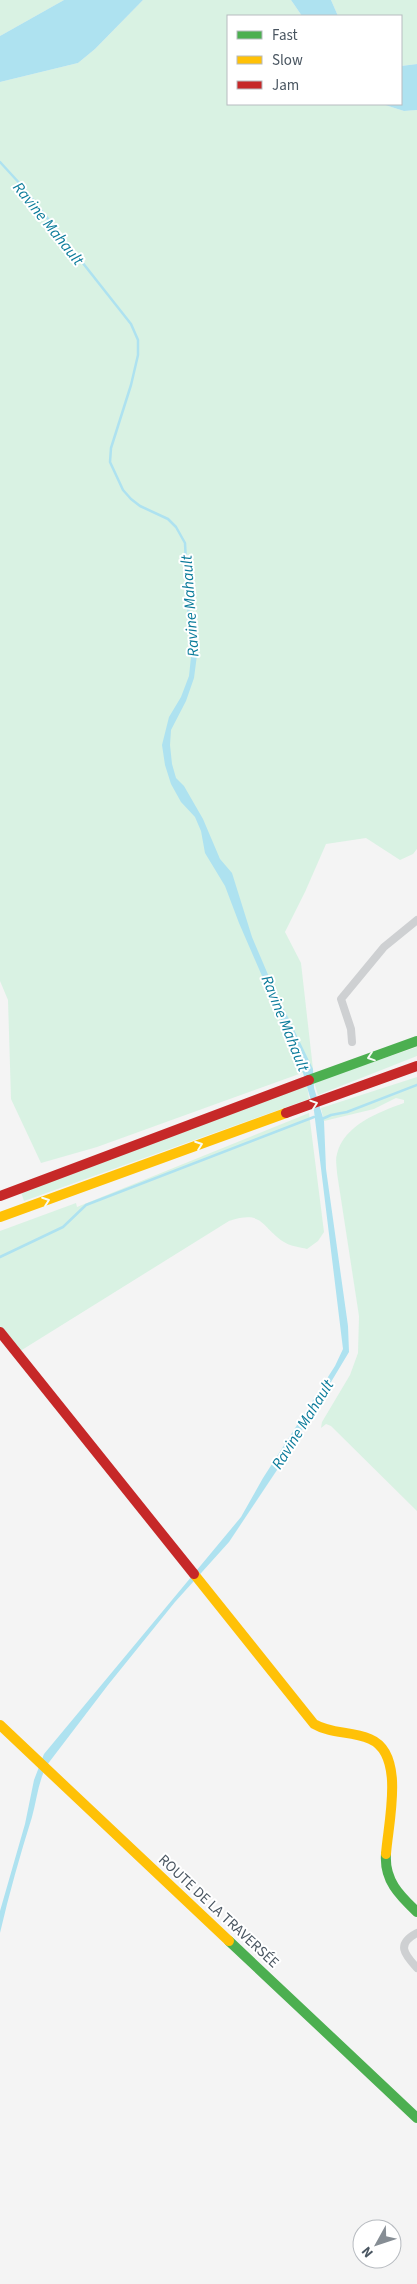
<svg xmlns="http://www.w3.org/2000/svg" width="417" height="2284" viewBox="0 0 417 2284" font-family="'Source Sans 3',sans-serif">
  <rect width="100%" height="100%" fill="#f4f4f4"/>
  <g fill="#d9f2e3">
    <path d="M 0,0 L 64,0 L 0,36 Z"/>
    <path d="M 143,0 L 291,0 L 302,16 L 228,16 L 228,104 L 382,104 L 404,111 L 417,110 L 417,849 L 413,854 L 400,860 L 366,838 L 326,844 L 305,892 L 285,932 L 301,963 L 313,1069 L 97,1147 L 41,1163 L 11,1099 L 8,1000 L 0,981 L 0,82 L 78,63 L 95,49 Z"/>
    <path d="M 331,0 L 417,0 L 417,64 L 401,66 L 401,16 L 338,16 Z"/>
    <path d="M 417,1047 L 417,1056 L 318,1095 L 314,1082 Z"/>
    <path d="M 417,1077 L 417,1511 L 331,1426 L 326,1424 L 321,1428 L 322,1422 L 350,1375 L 358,1353 L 359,1316 L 337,1173 C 337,1167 335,1160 337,1154 C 344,1125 379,1112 404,1103 L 404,1100 L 396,1098 L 374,1109 L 324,1121 L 321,1108 Z"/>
    <path d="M 307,1085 L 309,1099 L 24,1201 L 21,1192 Z"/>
    <path d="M 309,1113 L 324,1232 L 318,1241 L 307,1249 C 300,1247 289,1246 284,1242 C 260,1226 264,1210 229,1221 L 17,1353 L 0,1332 L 0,1231 L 76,1203 L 77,1207 Z"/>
  </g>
  <g fill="#aee2f0">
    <path d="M 64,0 L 143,0 L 95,49 L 78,63 L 0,82 L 0,36 Z"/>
    <path d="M 291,0 L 331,0 L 338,16 L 302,16 Z"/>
    <path d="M 417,64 L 417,110 L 404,111 L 382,104 L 401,104 L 401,66 Z"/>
    <path d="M 189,621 L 197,655 L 194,678 L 186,701 L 171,730 L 170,745 L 172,764 L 176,778 L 184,786 L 203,819 L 220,859 L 232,873 L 252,937 L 272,984 L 313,1069 L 314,1088 L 324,1121 L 326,1169 L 348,1326 L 349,1352 L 289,1452 L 229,1542 L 175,1602 L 108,1685 L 47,1765 C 38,1782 37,1799 32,1817 C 20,1855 9,1894 0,1933 L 0,1911 L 25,1824 L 34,1780 L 44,1754 L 241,1517 L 263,1478 L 335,1366 L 343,1349 L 314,1111 L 301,1066 L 239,923 L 225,886 L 205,853 L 201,831 L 195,817 L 181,802 L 171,784 L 165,765 L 162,745 L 169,717 L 181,697 L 189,676 L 191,657 Z"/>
  </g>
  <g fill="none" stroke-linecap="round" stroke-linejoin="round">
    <g stroke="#aee2f0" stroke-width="2.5">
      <path d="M 0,162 L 22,186 L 131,324 L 138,340 L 138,355 L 131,385 L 111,448 L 110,462 L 123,490 L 131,499 L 140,506 L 168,519 L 176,527 L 185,543 L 189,622"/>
      <path d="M 322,1119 L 331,1115 L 347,1112 L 417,1085"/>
      <path d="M 0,1257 L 63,1227 L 86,1205 L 314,1117"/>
    </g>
    <g stroke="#ced0d2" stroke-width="8">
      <path d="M 352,1042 L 351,1029 L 341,999 L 384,947 L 417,920"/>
      <path d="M 417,1933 C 396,1944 404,1954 417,1968"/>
    </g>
    <g stroke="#4caf50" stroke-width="10">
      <path d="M 309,1080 L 417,1041"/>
      <path d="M 386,1854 C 384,1880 399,1895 417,1912"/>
      <path d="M 229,1941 L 417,2118"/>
    </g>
    <g stroke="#ffc107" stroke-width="10">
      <path d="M 0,1217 L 286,1113"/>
      <path d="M 194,1574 L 314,1724 C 331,1734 351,1731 370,1739 C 406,1754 388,1823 386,1854"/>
      <path d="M 0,1725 L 229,1941"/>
    </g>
    <g stroke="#c62828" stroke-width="10">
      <path d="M 286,1113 L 417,1066"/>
      <path d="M 0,1196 L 309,1080"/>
      <path d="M 0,1332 L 194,1574"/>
    </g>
  </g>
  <defs><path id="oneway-chevron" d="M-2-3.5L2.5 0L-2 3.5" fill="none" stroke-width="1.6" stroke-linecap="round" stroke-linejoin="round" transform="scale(1.25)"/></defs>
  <g stroke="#f6fbf6">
    <use href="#oneway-chevron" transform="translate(371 1057) rotate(161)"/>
    <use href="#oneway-chevron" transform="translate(314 1104) rotate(-19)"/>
    <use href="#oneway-chevron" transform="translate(199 1145) rotate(-20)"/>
    <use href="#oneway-chevron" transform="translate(46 1201) rotate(-20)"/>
  </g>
  <g text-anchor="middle" stroke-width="4" stroke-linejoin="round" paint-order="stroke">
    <g font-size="15" fill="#4a5661" stroke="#fff">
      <text transform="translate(219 1911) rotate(43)" y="5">ROUTE DE LA TRAVERSÉE</text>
    </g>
    <g font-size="16" font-style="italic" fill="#0c7c9b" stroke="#fff">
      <text transform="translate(49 223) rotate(51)" y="6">Ravine Mahault</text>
      <text transform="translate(189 606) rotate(-94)" y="6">Ravine Mahault</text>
      <text transform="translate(286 1023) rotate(68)" y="6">Ravine Mahault</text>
      <text transform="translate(302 1424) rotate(-58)" y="6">Ravine Mahault</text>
    </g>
  </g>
  <rect x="227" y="15" width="175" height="90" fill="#ffffff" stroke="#b7bbc0"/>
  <rect x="237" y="31" width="25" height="8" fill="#4caf50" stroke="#b7bbc0"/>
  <text x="272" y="40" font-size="15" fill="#4a5661">Fast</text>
  <rect x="237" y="56" width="25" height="8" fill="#ffc107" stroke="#b7bbc0"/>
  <text x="272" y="65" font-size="15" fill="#4a5661">Slow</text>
  <rect x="237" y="81" width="25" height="8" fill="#c62828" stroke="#b7bbc0"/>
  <text x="272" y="90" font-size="15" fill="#4a5661">Jam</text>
  <g transform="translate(377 2244) rotate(230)"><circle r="24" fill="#ffffff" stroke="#b7bbc0"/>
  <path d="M0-4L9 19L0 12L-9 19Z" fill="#868d94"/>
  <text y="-8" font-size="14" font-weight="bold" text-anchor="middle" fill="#4a5661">N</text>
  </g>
</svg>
